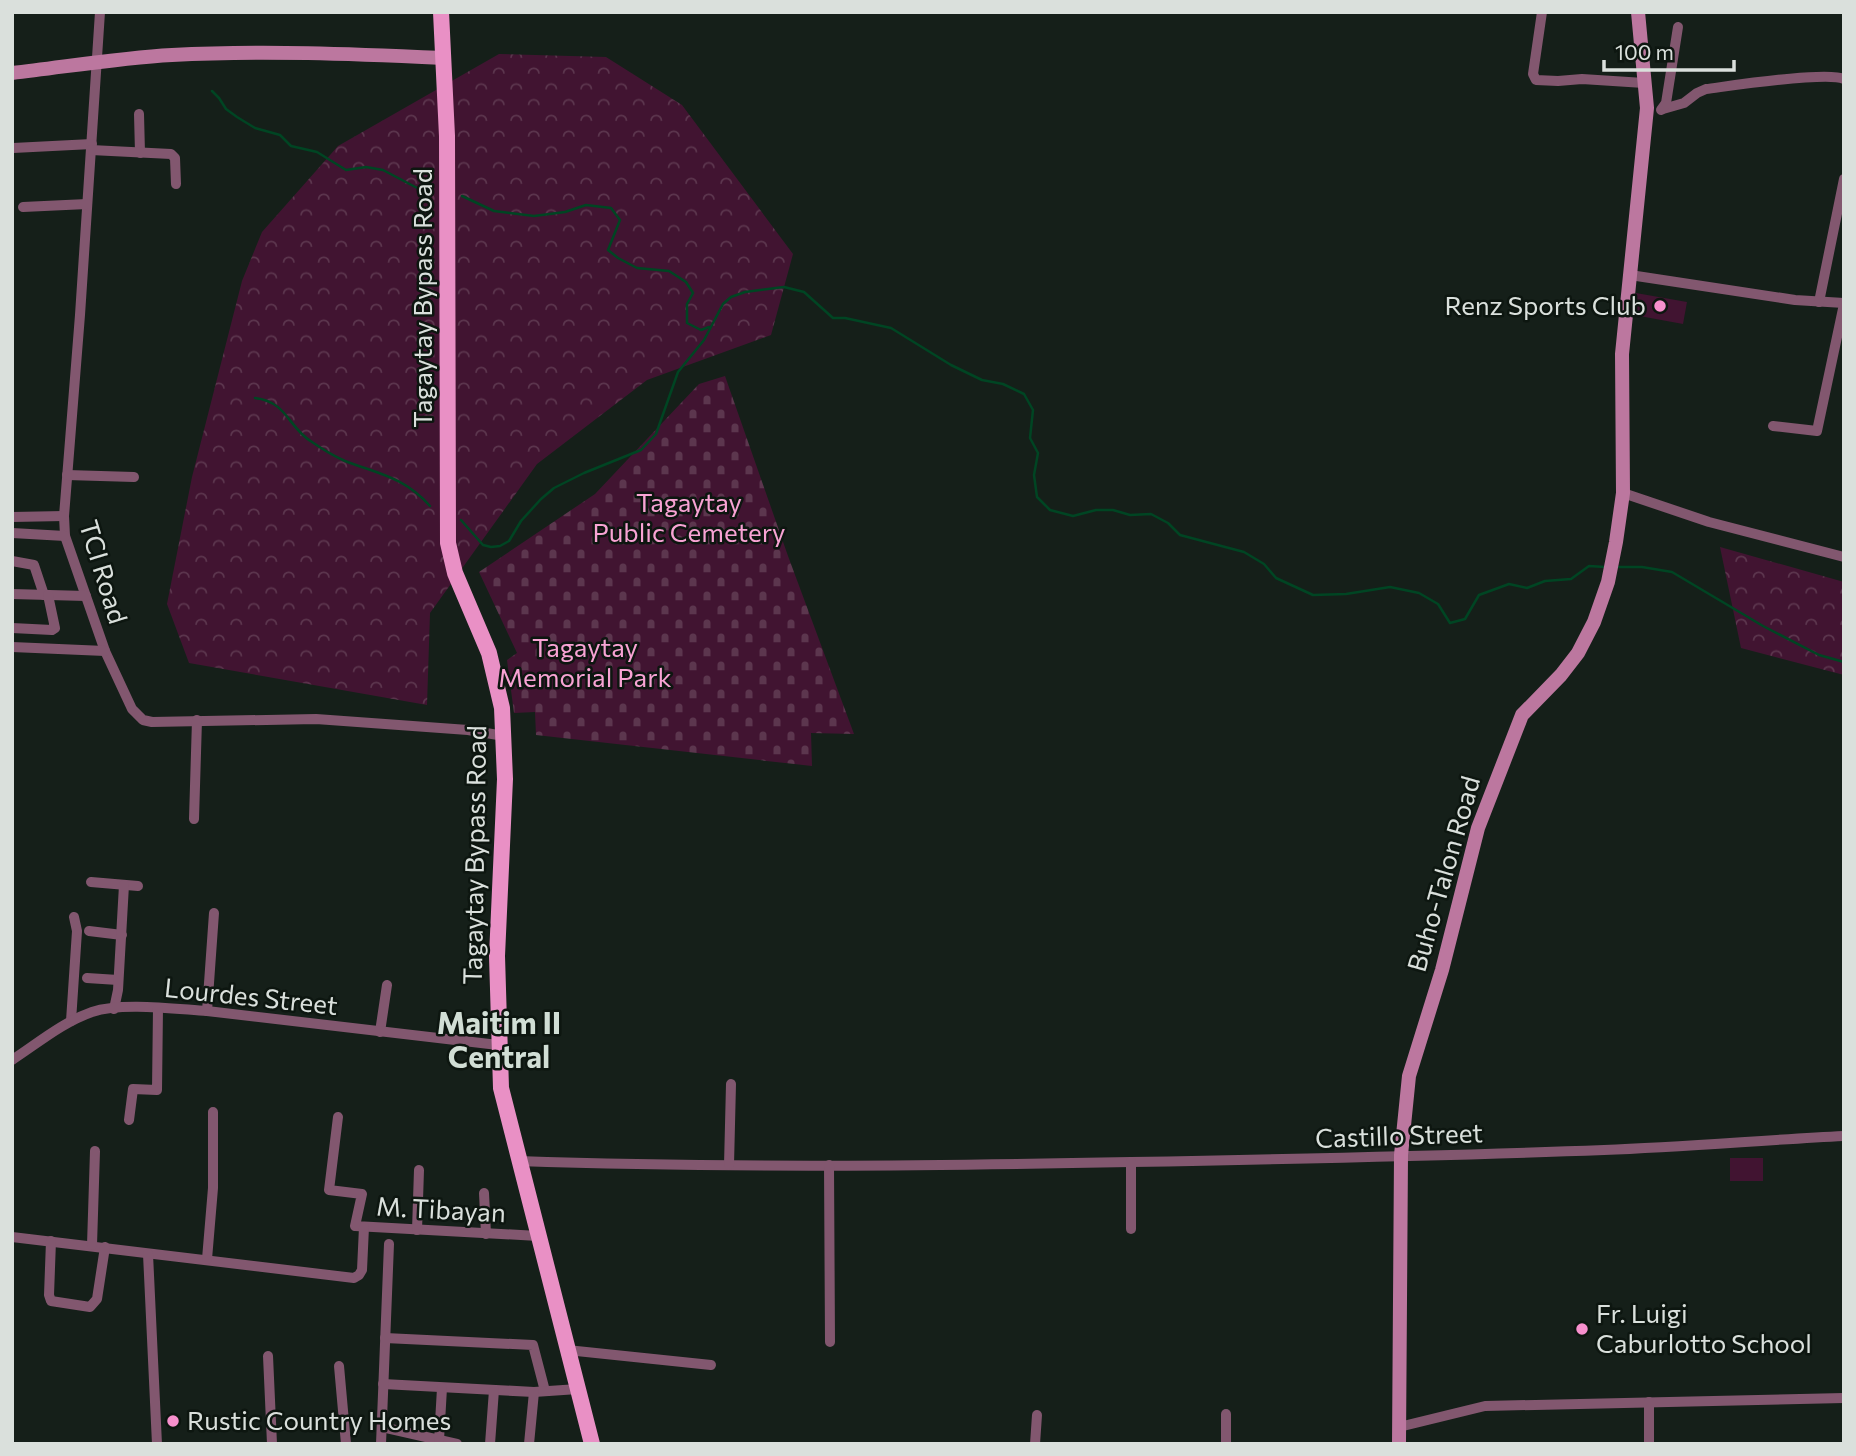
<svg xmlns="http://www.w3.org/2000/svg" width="1856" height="1456" viewBox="0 0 1856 1456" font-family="Commissioner,sans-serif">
  <defs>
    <pattern id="forest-crowns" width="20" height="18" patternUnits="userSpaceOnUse" patternTransform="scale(1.75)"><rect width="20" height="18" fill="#411431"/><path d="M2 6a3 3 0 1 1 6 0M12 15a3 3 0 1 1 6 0" fill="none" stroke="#5c364e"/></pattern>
    <pattern id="cemetery-stones" width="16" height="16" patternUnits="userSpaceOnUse" patternTransform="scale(1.75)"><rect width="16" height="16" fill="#411431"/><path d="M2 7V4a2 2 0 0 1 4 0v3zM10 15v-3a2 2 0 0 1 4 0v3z" fill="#5c364e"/></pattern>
  </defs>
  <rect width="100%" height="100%" fill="#151f19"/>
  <g fill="url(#forest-crowns)">
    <path d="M 499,54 L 606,57 L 682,105 L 793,254 L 771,335 L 647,380 L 537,464 L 430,613 L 427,705 L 189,663 L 167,604 L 192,477 L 242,281 L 262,232 L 338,146 Z"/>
    <path d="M 1720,547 L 1844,582 L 1844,675 L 1741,648 Z"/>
  </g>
  <path fill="url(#cemetery-stones)" d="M 725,376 L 788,556 L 854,734 L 811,733 L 812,766 L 536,735 L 535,712 L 514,713 L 507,660 L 517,653 L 479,572 L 595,494 L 699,384 Z"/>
  <g fill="#411431">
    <path d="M 1636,293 L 1687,302 L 1683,324 L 1634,315 Z"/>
    <rect x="1730" y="1158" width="33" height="23"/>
  </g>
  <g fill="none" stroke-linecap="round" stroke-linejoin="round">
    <g stroke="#004523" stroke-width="2.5">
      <path d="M 212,91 L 219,98 L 226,109 L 237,117 L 255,128 L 280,135 L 291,146 L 317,152 L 346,170 L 366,167 L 383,170 L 421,190 L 431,191"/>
      <path d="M 462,196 L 494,211 L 534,216 L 565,212 L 586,205 L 611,208 L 620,220 L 608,250 L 618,258 L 637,268 L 669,271 L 686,282 L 693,293 L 687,304 L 687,323 L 701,330 L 709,327"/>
      <path d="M 255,398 C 288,402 288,428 312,442 C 322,449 334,456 345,461 C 379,474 404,477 430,506"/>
      <path d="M 461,520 L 483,545 L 491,547 L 500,546 L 509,541 L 521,521 L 541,499 L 554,488 L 584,473 L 641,450 L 656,434 L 678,372 L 704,340 L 723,304 L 731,297 L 745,292 L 784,287 L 804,292 L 833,318 L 845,318 L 891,328 L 951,365 L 982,380 L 1003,384 L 1024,394 L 1033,410 L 1030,438 L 1038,453 L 1034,475 L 1037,497 L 1050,510 L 1073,516 L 1096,510 L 1113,510 L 1130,515 L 1151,514 L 1168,523 L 1180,535 L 1244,552 L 1264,564 L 1276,578 L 1313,595 L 1346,594 L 1390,587 L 1419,593 L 1438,604 L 1450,623 L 1465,619 L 1479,595 L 1509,584 L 1527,588 L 1545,581 L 1571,579 L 1589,566 L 1605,567"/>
      <path d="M 1615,567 L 1642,567 L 1672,572 L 1763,626 L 1819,655 L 1844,662"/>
    </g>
    <g stroke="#82576f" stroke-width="10">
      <path d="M 100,12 L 80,315 L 64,516 L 65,536 L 105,651 L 132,709 L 143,720 L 152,722 L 316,719 L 468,730 L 504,736"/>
      <path d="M 1542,12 L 1533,74 L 1536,80 L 1558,81 L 1582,79 L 1644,83"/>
      <path d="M 1663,109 L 1684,103 L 1697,93 L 1706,89 C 1730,86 1827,71 1844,79"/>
      <path d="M 1661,110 L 1666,103 L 1678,27"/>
      <path d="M 139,114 L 140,153"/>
      <path d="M 13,148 L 92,144"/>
      <path d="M 91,150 L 171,154 L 175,158 L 176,184"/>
      <path d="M 23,207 L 87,204"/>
      <path d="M 1630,275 L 1795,300 L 1844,303"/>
      <path d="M 1819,302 L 1844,179"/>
      <path d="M 1773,426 L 1817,431 L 1844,304"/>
      <path d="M 67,475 L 134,477"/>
      <path d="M 1623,493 L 1709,522 L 1844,557"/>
      <path d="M 12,517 L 64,516"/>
      <path d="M 12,533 L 65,536"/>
      <path d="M 12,561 L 34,565 L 44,595"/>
      <path d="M 12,594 L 86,596"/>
      <path d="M 12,628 L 52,630 L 55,628 L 48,595"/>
      <path d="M 12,647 L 105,651"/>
      <path d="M 194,819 L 197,720"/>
      <path d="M 91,882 L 138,886"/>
      <path d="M 89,931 L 122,935"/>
      <path d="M 87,978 L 118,980"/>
      <path d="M 114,1009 L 118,990 L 124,885"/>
      <path d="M 207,1011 L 214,913"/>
      <path d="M 71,1021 L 77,931 L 74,917"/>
      <path d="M 380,1032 L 387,985"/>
      <path d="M 12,1060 C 38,1043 63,1022 92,1012 C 121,1002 175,1009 207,1011 L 498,1045"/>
      <path d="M 338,1117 L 329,1190 L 362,1194 L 355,1226 L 538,1236"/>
      <path d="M 129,1120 L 133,1089 L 157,1090 L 158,1008"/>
      <path d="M 518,1161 C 723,1168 927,1166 1131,1162 C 1289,1159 1447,1156 1604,1150 C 1684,1147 1764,1140 1844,1136"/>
      <path d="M 729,1165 L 731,1084"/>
      <path d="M 829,1165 L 830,1342"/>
      <path d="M 484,1193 L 486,1234"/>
      <path d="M 1131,1229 L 1131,1162"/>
      <path d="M 417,1230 L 419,1170"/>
      <path d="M 12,1237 L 354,1278 L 359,1275 L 362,1270 L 364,1227"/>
      <path d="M 51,1241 L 49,1295 L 51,1301 L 90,1307 L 97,1299 L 105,1247"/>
      <path d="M 92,1245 L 95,1151"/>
      <path d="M 148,1254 L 157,1444"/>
      <path d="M 207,1259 L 213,1188 L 213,1112"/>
      <path d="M 385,1338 L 533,1345 L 545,1391"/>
      <path d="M 567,1350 L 711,1365"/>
      <path d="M 268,1356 L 272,1444"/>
      <path d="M 339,1366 L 346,1444"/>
      <path d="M 383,1384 L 534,1392 L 578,1389"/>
      <path d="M 1226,1414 L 1226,1444"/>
      <path d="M 382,1427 L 457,1444"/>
      <path d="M 1399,1427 L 1485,1406 L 1844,1398"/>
      <path d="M 439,1440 L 442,1388"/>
      <path d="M 381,1444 L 389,1244"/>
      <path d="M 490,1444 L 494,1390"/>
      <path d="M 529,1444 L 534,1392"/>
      <path d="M 1035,1444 L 1037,1415"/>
      <path d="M 1649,1444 L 1649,1402"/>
    </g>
    <g stroke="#bc779f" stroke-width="14">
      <path d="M 12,73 C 65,67 118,58 172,55 C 262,50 354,54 444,58"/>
      <path d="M 1399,1444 L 1401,1155 L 1409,1076 L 1442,970 L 1478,828 L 1522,715 L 1561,675 L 1578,653 L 1594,622 L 1608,582 L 1616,542 L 1623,493 L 1622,354 L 1647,108 L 1638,12"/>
    </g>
    <path stroke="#e990c5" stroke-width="16" d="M 441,12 L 447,136 L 448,543 L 455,573 L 489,653 L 502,708 L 505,779 L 497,956 L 501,1088 L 592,1444"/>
  </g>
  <g fill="#f790cd" stroke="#0d1610" stroke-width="2.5">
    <circle cx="1660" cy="306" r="7"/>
    <circle cx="1582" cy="1329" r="7"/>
    <circle cx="173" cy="1421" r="7"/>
  </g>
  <g text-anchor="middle" stroke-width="5" stroke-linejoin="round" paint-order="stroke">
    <g font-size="26" fill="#dae0dc" stroke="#0d1610">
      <text transform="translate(423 298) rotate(-90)" y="9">Tagaytay Bypass Road</text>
      <text transform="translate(103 572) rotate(73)" y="9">TCI Road</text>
      <text transform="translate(475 855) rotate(-89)" y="9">Tagaytay Bypass Road</text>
      <text transform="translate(1444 874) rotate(-74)" y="9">Buho-Talon Road</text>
      <text transform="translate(251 997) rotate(6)" y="9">Lourdes Street</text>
      <text transform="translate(1399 1136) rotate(-2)" y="9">Castillo Street</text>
      <text transform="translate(441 1210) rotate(3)" y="9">M. Tibayan</text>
    </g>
    <g font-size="26" fill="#dae0dc" stroke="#0d1610" text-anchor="start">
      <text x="1646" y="315" text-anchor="end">Renz Sports Club</text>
      <text x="1596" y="1323">Fr. Luigi<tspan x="1596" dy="30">Caburlotto School</tspan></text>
      <text x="187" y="1430">Rustic Country Homes</text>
    </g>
    <g font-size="26" fill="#f8a3d4" stroke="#0d1610">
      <text x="689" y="512">Tagaytay<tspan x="689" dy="30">Public Cemetery</tspan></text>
      <text x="585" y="657">Tagaytay<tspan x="585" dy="30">Memorial Park</tspan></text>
    </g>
    <g font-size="30" font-weight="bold" fill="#d1ded5" stroke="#0d1610">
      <text x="499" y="1034">Maitim II<tspan x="499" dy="34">Central</tspan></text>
    </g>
  </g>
  <rect width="1856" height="1456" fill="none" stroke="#dae0dc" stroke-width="28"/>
  <path d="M1604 60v10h130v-10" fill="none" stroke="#dae0dc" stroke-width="3.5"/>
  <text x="1615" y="60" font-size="21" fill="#dae0dc" stroke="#0d1610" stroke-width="5" paint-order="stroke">100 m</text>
</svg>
